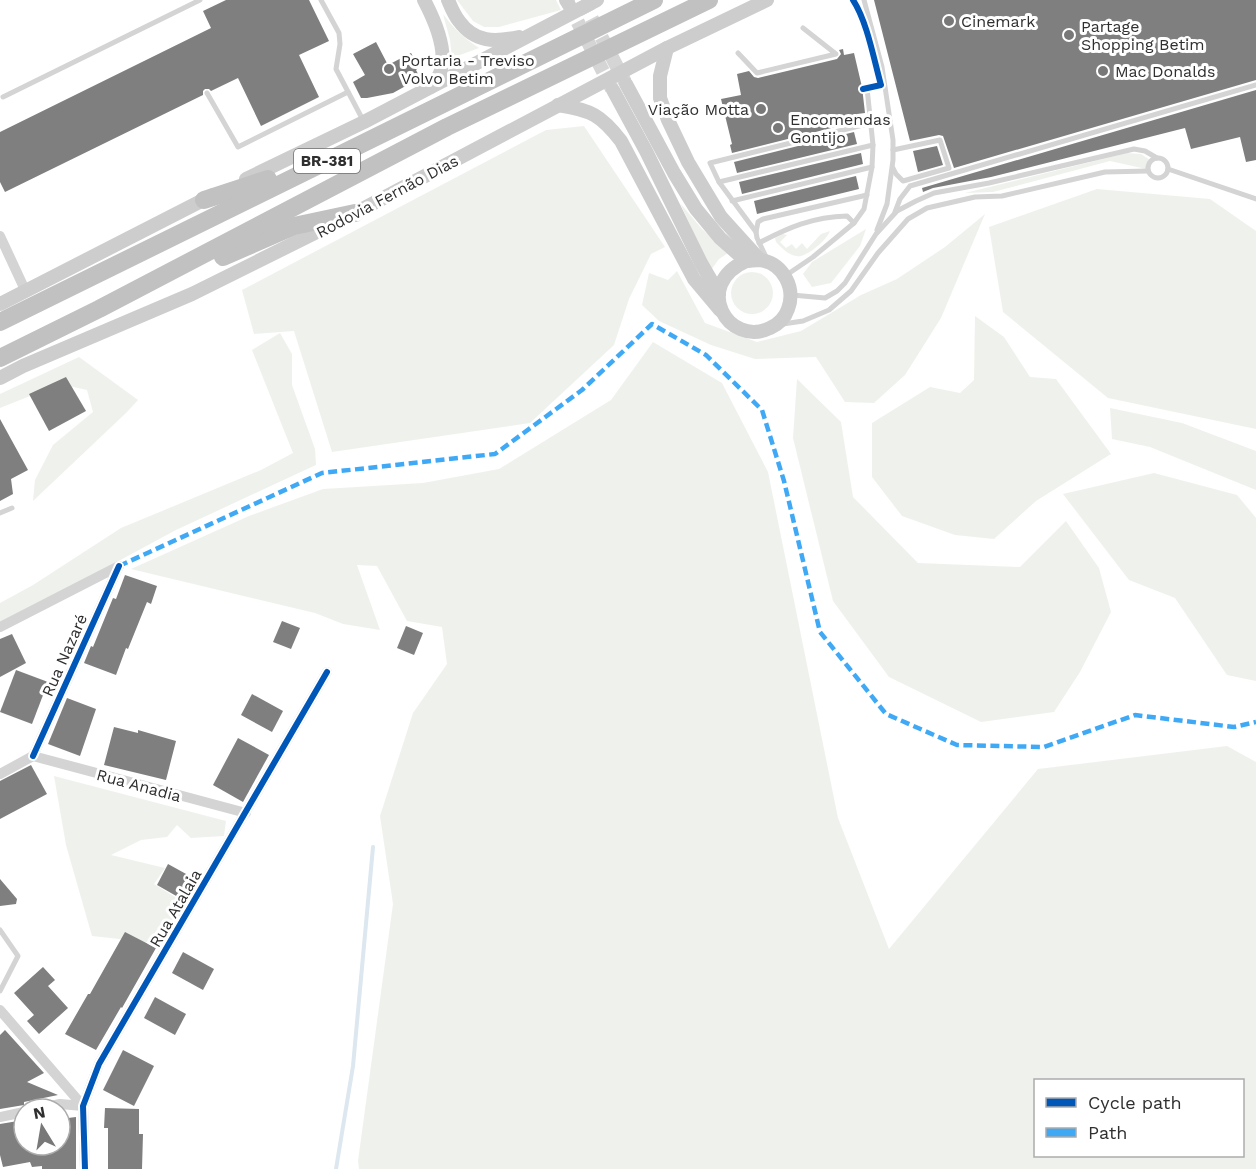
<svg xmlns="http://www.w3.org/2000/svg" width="1256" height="1169" viewBox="0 0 1256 1169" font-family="'Work Sans',sans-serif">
  <rect width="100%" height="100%" fill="#fff"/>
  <g fill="#eff2ec" fill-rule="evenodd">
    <path d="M 457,0 L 556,0 L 561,10 L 499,27 L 484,27 L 473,21 Z"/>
    <path d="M 443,14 C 453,28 464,38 479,48 L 452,58 L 450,40 Z"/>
    <path d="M 584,126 L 665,247 L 651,254 L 629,299 L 614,345 L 530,423 L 332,452 L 294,331 L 254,334 L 242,290 L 546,130 Z"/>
    <path d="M 1127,153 L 1141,154 L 1150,160 L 1146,164 L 1146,169 L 1110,161 L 993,192 L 965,193 Z"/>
    <path d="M 1097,189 L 1210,199 L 1256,231 L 1256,429 L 1108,398 L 1003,312 L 989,227 Z"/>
    <path d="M 680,203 L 702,229 L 728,253 L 719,259 L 711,270 Z"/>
    <path d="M 985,214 L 941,318 L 905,375 L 874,403 L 845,402 L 816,357 L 755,359 L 711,345 L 659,321 L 642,305 L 649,273 L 668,280 L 677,271 L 705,323 L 757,342 L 801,331 L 861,295 L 897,279 L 945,247 Z"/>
    <path d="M 866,229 L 860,246 L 831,283 L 812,287 L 803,274 L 812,262 Z"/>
    <path d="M 830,231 C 827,240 805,259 796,256 C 788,255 781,247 776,242 L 775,238 L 783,234 L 787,235 L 780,242 L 786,248 L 792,244 L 796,249 L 802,243 L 807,249 L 821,234 Z"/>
    <circle cx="752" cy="293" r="21"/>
    <path d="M 975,316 L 1004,337 L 1030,377 L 1056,379 L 1111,454 L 1036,501 L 994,539 L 955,535 L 902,516 L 872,477 L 872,423 L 930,387 L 960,393 L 974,380 Z"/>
    <path d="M 280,333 L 292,354 L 292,385 L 315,449 L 316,465 L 176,530 L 0,625 L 0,603 L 33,585 L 121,528 L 261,470 L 293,453 L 252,350 Z"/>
    <path d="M 653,342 L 722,383 L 768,472 L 838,818 L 889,949 L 1038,769 L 1227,746 L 1256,762 L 1256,1169 L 359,1169 L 358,1161 L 393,904 L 380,816 L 413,713 L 447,664 L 442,627 L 407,621 L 377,566 L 357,565 L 380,630 L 343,624 L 315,613 L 131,569 L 249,516 L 323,489 L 423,483 L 499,469 L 611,400 ZM 1036,1080 L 1242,1080 L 1242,1156 L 1036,1156 Z"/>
    <path d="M 79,357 L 138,400 L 127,412 L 33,501 L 35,480 L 53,445 L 93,412 L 87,390 L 60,384 L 0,408 L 0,394 Z"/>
    <path d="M 797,379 L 841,422 L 853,497 L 918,563 L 1020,567 L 1066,521 L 1099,568 L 1111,612 L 1080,672 L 1054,712 L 981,722 L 889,677 L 833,601 L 793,438 Z"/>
    <path d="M 1110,408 L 1182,423 L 1256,451 L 1256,490 L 1150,447 L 1112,439 Z"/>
    <path d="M 1154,473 L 1237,495 L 1256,518 L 1256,681 L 1227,675 L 1175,598 L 1129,580 L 1063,494 Z"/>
    <path d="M 54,776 L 226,821 L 224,836 L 191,838 L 177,825 L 167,837 L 141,840 L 111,855 L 165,868 L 154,884 L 188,905 L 165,944 L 92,936 L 66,845 Z"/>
  </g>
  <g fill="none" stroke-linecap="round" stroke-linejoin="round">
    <path stroke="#dce7ef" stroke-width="4" d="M 336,1169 L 353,1066 L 373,847"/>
  </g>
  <g fill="#7f7f7f">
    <path d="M 226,0 L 309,0 L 329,41 L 299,55 L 319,97 L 261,126 L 238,78 L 211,91 L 209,89 L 205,89 L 203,91 L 203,95 L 5,192 L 0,182 L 0,132 L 211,28 L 203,11 Z"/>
    <path d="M 874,0 L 1256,0 L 1256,80 L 954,168 L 943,136 L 939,135 L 910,141 Z"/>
    <path d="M 376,42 L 388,65 L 411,53 L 419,67 L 416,70 L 420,78 L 393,93 L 367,98 L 361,98 L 353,82 L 365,75 L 353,54 Z"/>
    <path d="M 843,49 L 844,55 L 854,53 L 862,87 L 865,113 L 857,114 L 859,121 L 732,153 L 730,145 L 732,144 L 721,99 L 741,95 L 737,74 L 749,71 L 754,77 L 758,78 L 837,59 L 841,54 L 839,50 Z"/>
    <path d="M 1256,90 L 1256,160 L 1246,162 L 1240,137 L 1191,149 L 1185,128 L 991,177 L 933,188 L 923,192 L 922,188 Z"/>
    <path d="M 854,132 L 857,144 L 737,173 L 734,162 Z"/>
    <path d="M 937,146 L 943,165 L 918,172 L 913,151 Z"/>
    <path d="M 861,153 L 863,164 L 742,194 L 739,182 Z"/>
    <path d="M 856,176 L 859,189 L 757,214 L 754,201 Z"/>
    <path d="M 66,377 L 86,411 L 49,431 L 29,394 Z"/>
    <path d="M 0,419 L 28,470 L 11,479 L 13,494 L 0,501 Z"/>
    <path d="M 125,575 L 157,586 L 151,604 L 147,602 L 128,649 L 126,648 L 116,675 L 84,663 L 91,646 L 93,647 L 113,598 L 116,599 Z"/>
    <path d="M 282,621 L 300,628 L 291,649 L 273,642 Z"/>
    <path d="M 406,626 L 423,633 L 414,655 L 397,648 Z"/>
    <path d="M 12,634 L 26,663 L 0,677 L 0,639 Z"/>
    <path d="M 16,670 L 48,682 L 32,724 L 0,712 Z"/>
    <path d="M 252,694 L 283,711 L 272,732 L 241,715 Z"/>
    <path d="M 67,698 L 96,709 L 80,756 L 48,744 Z"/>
    <path d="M 114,727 L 138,733 L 138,730 L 176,741 L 166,780 L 104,765 Z"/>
    <path d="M 238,738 L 269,755 L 243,802 L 213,785 Z"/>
    <path d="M 31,765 L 47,794 L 0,819 L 0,781 Z"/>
    <path d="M 168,864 L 197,880 L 185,901 L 157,885 Z"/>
    <path d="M 0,879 L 17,899 L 16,904 L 0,906 Z"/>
    <path d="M 125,932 L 156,948 L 122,1008 L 121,1007 L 96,1050 L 65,1034 L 88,994 L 90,994 Z"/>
    <path d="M 183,952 L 214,969 L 203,990 L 172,973 Z"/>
    <path d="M 43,967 L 55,980 L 48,986 L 68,1008 L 39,1034 L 27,1021 L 34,1015 L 14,993 Z"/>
    <path d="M 155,997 L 186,1014 L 175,1035 L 144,1018 Z"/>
    <path d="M 5,1030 L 44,1073 L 27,1082 L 58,1095 L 24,1102 L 24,1105 L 0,1109 L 0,1035 Z"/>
    <path d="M 123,1050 L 154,1066 L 134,1106 L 103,1090 Z"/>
    <path d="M 105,1108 L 139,1109 L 139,1134 L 143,1134 L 142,1169 L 108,1169 L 108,1128 L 104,1128 Z"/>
    <path d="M 76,1117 L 76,1169 L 42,1169 L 42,1166 L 32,1167 L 30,1162 L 3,1167 L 0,1155 L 0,1124 L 24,1120 L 24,1145 L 60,1145 L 60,1119 Z"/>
  </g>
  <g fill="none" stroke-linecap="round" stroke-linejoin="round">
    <g stroke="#d5d5d5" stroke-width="14" stroke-dasharray="14 7" stroke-linecap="butt">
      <path d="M 582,0 L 625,82"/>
      <path d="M 568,3 L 612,89"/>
    </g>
    <g stroke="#d4d4d4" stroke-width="5">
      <path d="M 321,0 L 339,33 L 340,44 L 336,69 L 364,122"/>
      <path d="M 864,0 L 882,67 L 893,140 L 893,160 L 887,204 L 877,230"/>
      <path d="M 738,53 L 757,73 L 836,54 L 803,28"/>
      <path d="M 207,93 L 238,147 L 348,92"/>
      <path d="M 3,97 L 200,0"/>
      <path d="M 893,150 L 940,140 L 949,168 L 903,181 L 896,174 L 893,168"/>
      <circle cx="1158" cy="168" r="10"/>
      <path d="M 1168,169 L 1256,199"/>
      <path d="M 719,182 L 873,145"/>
      <path d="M 732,201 L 872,167"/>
      <path d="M 895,212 L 900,199 L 910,186 L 1256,85"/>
      <path d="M 756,232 L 758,222 L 763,219 L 867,195"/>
      <path d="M 759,243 C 789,227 813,217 847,216 L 854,223"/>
      <path d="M 768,261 L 757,238 L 756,232 L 719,182 L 710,163 L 871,123"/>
      <path d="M 785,276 L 813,257 L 854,223 L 864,209 L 872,167 L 873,145 L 867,88"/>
      <path d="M 792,295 L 825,298 L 837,291 L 845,283 L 876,234 L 897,211 L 916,201 L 934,193 L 989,183 L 1134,149 L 1145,151 L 1157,158"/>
      <path d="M 783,324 L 803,321 L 829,310 L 851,291 L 878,253 L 908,219 L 927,208 L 975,197 L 1002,196 L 1105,172 L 1148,171"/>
      <path d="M 0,513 L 12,508"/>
      <path d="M 0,930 L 18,956 L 0,991"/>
    </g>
    <g stroke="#d4d4d4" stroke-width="10">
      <path d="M 0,236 L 26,292"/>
      <path d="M 0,627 L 119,566"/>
      <path d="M 33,756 L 246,813"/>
      <path d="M 33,756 L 119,566"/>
      <path d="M 0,774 L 33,756"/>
      <path d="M 0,1010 L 83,1106"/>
      <path d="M 38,1109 L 60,1104 L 83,1106"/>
      <path d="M 0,1117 L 24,1112"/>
      <path d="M 85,1169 L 83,1106 L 99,1064 L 327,672"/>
    </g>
    <g stroke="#cdcdcd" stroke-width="14">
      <path d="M 424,0 C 434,19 447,49 441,70 C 440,76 435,82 431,87"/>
      <path d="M 448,0 C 451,7 454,15 459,21 C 475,43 495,42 519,37"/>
      <path d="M 566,0 L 568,3"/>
      <path d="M 667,48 L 660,76 L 660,98 L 668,120 L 688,162 L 721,217 L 760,260"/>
      <path d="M 626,84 L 674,173 L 696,209 L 720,238 L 746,261 C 750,261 755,260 760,260 C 783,263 796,288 788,309 C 785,318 779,324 770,328 C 728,348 692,285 746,261"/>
      <path d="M 613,90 L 646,151 L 701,263 L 719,294"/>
      <path d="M 558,105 C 591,110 601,115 621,141 L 694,279 L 720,310"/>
      <path d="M 246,179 L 364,122 L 597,0"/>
      <path d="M 0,304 L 213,195"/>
      <path d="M 0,378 L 23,366 L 192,294 L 355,213 L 667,48 L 767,0"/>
    </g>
    <g stroke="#c1c1c1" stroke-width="18">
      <path d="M 204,200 L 268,179"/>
      <path d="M 223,257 L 294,226 L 355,213"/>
      <path d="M 0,322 L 654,0"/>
      <path d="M 0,358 L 99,309 L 447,127 L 709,0"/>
    </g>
    <path stroke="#3fa9f5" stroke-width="4.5" stroke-dasharray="9 4.5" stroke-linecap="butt" d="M 119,566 L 322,473 L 495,454 L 582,390 L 652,324 L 706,355 L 762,410 L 784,481 L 820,632 L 886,714 L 957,745 L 1044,747 L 1135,715 L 1234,727 L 1256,722"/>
    <defs>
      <g id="cycleway">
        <path d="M 853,0 C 867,21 874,60 881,85 L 863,89"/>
        <path d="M 33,756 L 119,566"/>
        <path d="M 85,1169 L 83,1106 L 99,1064 L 327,672"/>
      </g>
    </defs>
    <use href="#cycleway" stroke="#fff" stroke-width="10"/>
    <use href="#cycleway" stroke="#0057b8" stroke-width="6"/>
  </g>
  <g fill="#787878" stroke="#fff" stroke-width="2">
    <circle cx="949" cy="21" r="6"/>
    <circle cx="1069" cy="35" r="6"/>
    <circle cx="389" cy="69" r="6"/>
    <circle cx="1103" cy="71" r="6"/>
    <circle cx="761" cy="109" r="6"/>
    <circle cx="778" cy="128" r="6"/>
  </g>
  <g text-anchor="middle" stroke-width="6" stroke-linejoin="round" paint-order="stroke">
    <rect fill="#fff" stroke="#6d6d6d" stroke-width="1.5" x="294" y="149" width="66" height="24" rx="4.5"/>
    <g font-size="15" font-weight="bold" fill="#2f2f2f">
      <text x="327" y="166">BR-381</text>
    </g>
    <g font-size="16" fill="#2f2f2f" stroke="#fff" text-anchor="start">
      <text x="961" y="27">Cinemark</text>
      <text x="1081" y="32">Partage<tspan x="1081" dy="18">Shopping Betim</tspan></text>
      <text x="401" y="66">Portaria - Treviso<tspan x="401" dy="18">Volvo Betim</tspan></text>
      <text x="1115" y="77">Mac Donalds</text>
      <text x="749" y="115" text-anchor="end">Viação Motta</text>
      <text x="790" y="125">Encomendas<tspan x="790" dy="18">Gontijo</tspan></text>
    </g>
    <g font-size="16" fill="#2f2f2f" stroke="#fff">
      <text transform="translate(387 196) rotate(-28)" y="6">Rodovia Fernão Dias</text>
      <text transform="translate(64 655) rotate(-66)" y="6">Rua Nazaré</text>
      <text transform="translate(139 785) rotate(15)" y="6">Rua Anadia</text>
      <text transform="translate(175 908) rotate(-60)" y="6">Rua Atalaia</text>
    </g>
  </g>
  <rect x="1034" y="1079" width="210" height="78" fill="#ffffff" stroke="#acacac" stroke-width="1.5"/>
  <rect x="1046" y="1098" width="30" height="9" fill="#0057b8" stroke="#acacac" stroke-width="1.5"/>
  <text x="1088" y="1109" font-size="18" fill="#2f2f2f">Cycle path</text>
  <rect x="1046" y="1128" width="30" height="9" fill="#3fa9f5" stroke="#acacac" stroke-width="1.5"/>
  <text x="1088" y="1139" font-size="18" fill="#2f2f2f">Path</text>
  <g transform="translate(42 1127) rotate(349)"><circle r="28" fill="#ffffff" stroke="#acacac" stroke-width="1.5"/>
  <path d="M0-4.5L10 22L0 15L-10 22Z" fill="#787878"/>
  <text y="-9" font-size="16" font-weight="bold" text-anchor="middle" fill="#2f2f2f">N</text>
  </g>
</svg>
